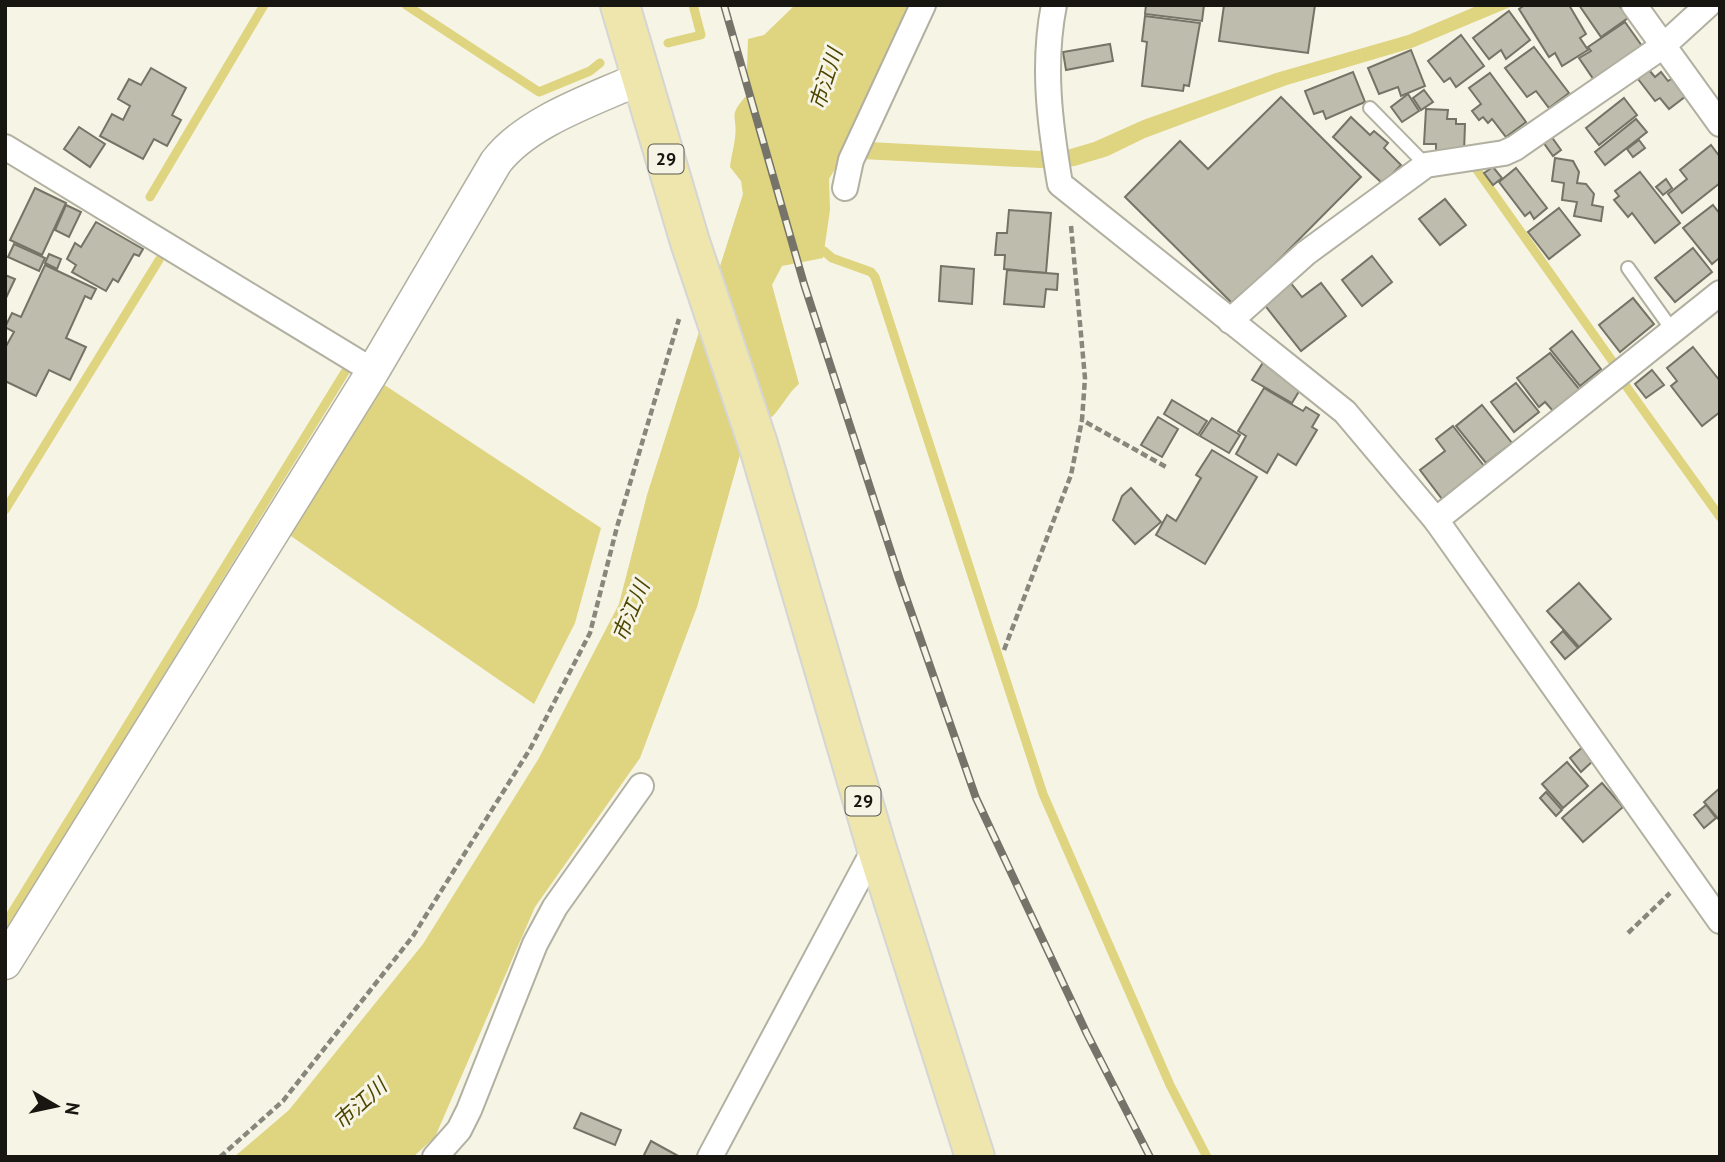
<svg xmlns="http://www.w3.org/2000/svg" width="1725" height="1162" viewBox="0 0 1725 1162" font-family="'PT Sans','Noto Sans JP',sans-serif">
  <rect width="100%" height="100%" fill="#f6f4e5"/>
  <g fill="#dfd480">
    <path d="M 795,5 L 913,5 L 869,142 L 1041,151 L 1067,150 L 1094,142 L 1143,120 L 1276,73 L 1408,35 L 1479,5 L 1515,5 L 1412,48 L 1287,85 L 1145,138 L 1108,156 L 1075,166 L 1040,168 L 842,158 L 829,179 L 830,210 L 823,258 L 782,266 L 772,285 L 799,384 C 787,394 783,406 772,417 L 752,412 L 697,607 L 640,758 L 535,907 L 435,1137 L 413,1157 L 234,1157 L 289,1110 L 423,944 L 539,758 L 619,604 L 647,495 L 743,194 L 741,181 L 730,167 C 731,157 734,147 735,138 C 738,115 727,117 746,96 L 748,39 L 764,35 Z"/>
    <path d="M 383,384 L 601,528 L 575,623 L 534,704 L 288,534 Z"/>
  </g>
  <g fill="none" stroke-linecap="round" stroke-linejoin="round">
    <g stroke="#dfd480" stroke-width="9">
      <path d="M 406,5 L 539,92 L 590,71 L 600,63"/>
      <path d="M 668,43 L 701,35 L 693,5"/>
      <path d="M 1477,170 L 1613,362"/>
      <path d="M 150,197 L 264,5"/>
      <path d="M 824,251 L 832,258 L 871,272 L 875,277 L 1043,794 L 1170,1085 L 1207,1157"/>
      <path d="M 1626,386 L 1720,517"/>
      <path d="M 5,510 L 159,260"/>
      <path d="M 5,924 L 345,372"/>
    </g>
  </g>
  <g fill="#bdbcad" stroke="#747365" stroke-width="2">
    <path d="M 1146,5 L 1204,5 L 1202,21 L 1145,14 Z"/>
    <path d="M 1224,5 L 1315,5 L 1308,53 L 1219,41 Z"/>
    <path d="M 1525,5 L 1569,5 L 1586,34 L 1580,38 L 1588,50 L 1562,66 L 1555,53 L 1549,57 L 1519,9 Z"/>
    <path d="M 1579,5 L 1619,5 L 1628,18 L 1601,37 Z"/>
    <path d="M 1509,11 L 1530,40 L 1506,59 L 1501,50 L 1489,59 L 1473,38 Z"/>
    <path d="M 1145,16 L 1200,23 L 1189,86 L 1184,85 L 1183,91 L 1142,86 L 1147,42 L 1142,41 Z"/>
    <path d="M 1625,22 L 1642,46 L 1596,83 L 1579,58 L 1591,51 L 1588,47 Z"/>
    <path d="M 1461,35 L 1484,66 L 1456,87 L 1450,78 L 1444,82 L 1428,61 Z"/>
    <path d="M 1110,44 L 1113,61 L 1066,70 L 1063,52 Z"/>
    <path d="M 1534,47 L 1569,93 L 1549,108 L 1536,91 L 1527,97 L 1505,68 Z"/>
    <path d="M 1411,50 L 1425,86 L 1401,96 L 1398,87 L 1379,94 L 1368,68 Z"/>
    <path d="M 151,68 L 186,88 L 172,115 L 181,120 L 167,146 L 154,139 L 143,159 L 100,136 L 112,114 L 123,120 L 130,106 L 118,99 L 129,79 L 141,85 Z"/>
    <path d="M 1649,70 L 1655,77 L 1661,72 L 1668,81 L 1673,78 L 1686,96 L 1669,109 L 1660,98 L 1655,101 L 1638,79 Z"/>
    <path d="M 1353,72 L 1365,102 L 1326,119 L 1323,111 L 1314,114 L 1305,91 Z"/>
    <path d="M 1490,73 L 1526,122 L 1506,137 L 1492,119 L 1488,123 L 1483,117 L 1479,120 L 1472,111 L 1481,104 L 1469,88 Z"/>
    <path d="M 1424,90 L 1433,102 L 1421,110 L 1413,98 Z"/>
    <path d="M 1408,94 L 1419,111 L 1402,122 L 1391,107 Z"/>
    <path d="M 1281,97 L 1361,177 L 1234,305 L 1125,197 L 1180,141 L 1208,169 Z"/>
    <path d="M 1624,98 L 1637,115 L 1599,145 L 1586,128 Z"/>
    <path d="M 1426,109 L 1448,110 L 1447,119 L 1456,119 L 1456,124 L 1465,124 L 1464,153 L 1436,151 L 1436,144 L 1424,144 Z"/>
    <path d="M 1351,117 L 1370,135 L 1374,131 L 1388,143 L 1384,148 L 1401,165 L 1383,184 L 1333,137 Z"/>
    <path d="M 1636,119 L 1647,132 L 1605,165 L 1595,152 Z"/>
    <path d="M 79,127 L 105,144 L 90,167 L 64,149 Z"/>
    <path d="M 1551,136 L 1561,150 L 1553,156 L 1543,142 Z"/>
    <path d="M 1639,140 L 1645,148 L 1633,157 L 1627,149 Z"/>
    <path d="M 1711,145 L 1720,157 L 1720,183 L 1682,213 L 1668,194 L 1687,179 L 1680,170 Z"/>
    <path d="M 1555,158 L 1573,161 L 1579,172 L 1577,183 L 1586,184 L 1594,194 L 1592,205 L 1603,207 L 1601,221 L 1574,216 L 1577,202 L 1562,200 L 1564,183 L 1552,181 Z"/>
    <path d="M 1493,167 L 1502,178 L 1493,185 L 1484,173 Z"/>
    <path d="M 1516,168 L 1547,208 L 1534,219 L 1530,212 L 1525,216 L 1499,182 Z"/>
    <path d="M 1640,172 L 1680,223 L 1655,243 L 1632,213 L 1628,217 L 1614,200 L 1619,196 L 1615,191 Z"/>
    <path d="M 1666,179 L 1672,188 L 1663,195 L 1656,187 Z"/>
    <path d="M 35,188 L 66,203 L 42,255 L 10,240 Z"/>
    <path d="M 1445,199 L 1466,225 L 1440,245 L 1419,219 Z"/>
    <path d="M 66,205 L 81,212 L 69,237 L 55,230 Z"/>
    <path d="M 1713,205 L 1720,214 L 1720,261 L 1718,259 L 1712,264 L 1683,228 Z"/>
    <path d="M 1559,208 L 1580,235 L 1549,259 L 1528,232 Z"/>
    <path d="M 1009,210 L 1051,213 L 1046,273 L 1004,269 L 1005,255 L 995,255 L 997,233 L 1007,233 Z"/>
    <path d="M 96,222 L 143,249 L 139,256 L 134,254 L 118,282 L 113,279 L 106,291 L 72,272 L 76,265 L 67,259 L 75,243 L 81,247 Z"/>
    <path d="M 14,244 L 45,258 L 39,271 L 8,257 Z"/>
    <path d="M 1693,248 L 1712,272 L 1675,302 L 1655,278 Z"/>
    <path d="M 49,254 L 61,259 L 57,269 L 45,263 Z"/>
    <path d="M 1372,256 L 1392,282 L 1362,306 L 1342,280 Z"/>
    <path d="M 45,265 L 96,289 L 91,299 L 85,296 L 66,338 L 86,347 L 70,380 L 49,370 L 36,396 L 5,381 L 5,348 L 14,332 L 5,327 L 12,313 L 21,317 Z"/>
    <path d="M 941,266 L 974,269 L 972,304 L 939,301 Z"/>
    <path d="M 1007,270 L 1058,274 L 1057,290 L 1046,289 L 1044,307 L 1004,304 Z"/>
    <path d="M 5,275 L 15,279 L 5,300 Z"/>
    <path d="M 1290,282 L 1302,297 L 1321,283 L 1346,316 L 1301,351 L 1263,303 Z"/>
    <path d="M 1633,298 L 1654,324 L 1620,352 L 1599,325 Z"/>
    <path d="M 1572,331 L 1601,369 L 1580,386 L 1550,349 Z"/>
    <path d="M 1693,347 L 1720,381 L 1720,412 L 1702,426 L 1671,386 L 1677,381 L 1667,368 Z"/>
    <path d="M 1550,353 L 1580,390 L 1553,411 L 1545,402 L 1539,407 L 1517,378 Z"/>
    <path d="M 1264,361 L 1301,388 L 1292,403 L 1252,380 Z"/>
    <path d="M 1652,370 L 1664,385 L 1646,398 L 1635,384 Z"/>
    <path d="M 1516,383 L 1539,412 L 1514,432 L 1491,402 Z"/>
    <path d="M 1264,388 L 1303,411 L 1306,407 L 1319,415 L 1312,427 L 1317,430 L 1296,465 L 1278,454 L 1267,473 L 1236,454 L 1246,436 L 1238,431 Z"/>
    <path d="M 1172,400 L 1207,421 L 1198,435 L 1164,414 Z"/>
    <path d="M 1482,405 L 1512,443 L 1486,463 L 1456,426 Z"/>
    <path d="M 1158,417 L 1178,429 L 1162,457 L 1141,445 Z"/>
    <path d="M 1212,418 L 1240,435 L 1229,453 L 1200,436 Z"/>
    <path d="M 1453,426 L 1484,466 L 1442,499 L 1420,470 L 1445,451 L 1436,439 Z"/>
    <path d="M 1212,450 L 1257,477 L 1205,564 L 1156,535 L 1167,515 L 1176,521 L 1201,478 L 1196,475 Z"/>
    <path d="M 1131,488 L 1161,522 L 1135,544 L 1113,520 L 1122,496 Z"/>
    <path d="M 1579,583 L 1611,619 L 1579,647 L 1547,611 Z"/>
    <path d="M 1563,631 L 1578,648 L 1565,659 L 1551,642 Z"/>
    <path d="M 1584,746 L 1595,759 L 1581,772 L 1570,758 Z"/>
    <path d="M 1567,762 L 1588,786 L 1563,808 L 1542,784 Z"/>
    <path d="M 1602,783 L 1623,807 L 1583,842 L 1562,818 Z"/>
    <path d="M 1720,788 L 1720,821 L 1704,802 Z"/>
    <path d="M 1546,792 L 1562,810 L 1556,816 L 1540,798 Z"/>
    <path d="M 1706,805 L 1716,818 L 1704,828 L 1694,815 Z"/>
    <path d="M 581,1113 L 621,1130 L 615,1145 L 574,1128 Z"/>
    <path d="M 651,1141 L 680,1157 L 643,1157 Z"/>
  </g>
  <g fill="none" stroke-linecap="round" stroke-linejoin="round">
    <defs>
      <g id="service">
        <path d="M 1370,108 L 1426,165"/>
        <path d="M 1628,268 L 1673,331"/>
      </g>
      <g id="minor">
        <path d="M 1054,5 C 1042,65 1050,125 1060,184 L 1345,412 L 1436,520 L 1720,921"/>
        <path d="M 1634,5 L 1720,124"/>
        <path d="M 5,147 L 373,371"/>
        <path d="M 845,188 L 851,160 L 923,5"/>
        <path d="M 1230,321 L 1306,253 L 1426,165 L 1504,153 L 1515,148 L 1663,46 L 1708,5"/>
        <path d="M 1436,520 L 1720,293"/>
        <path d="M 435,1157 L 459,1130 L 469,1110 L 535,944 L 555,907 L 641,786"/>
        <path d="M 710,1157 L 876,846"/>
      </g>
      <path id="tertiary" d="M 5,963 L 373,371 L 496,162 C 528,120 596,99 643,77"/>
      <path id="primary" d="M 620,5 L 690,242 L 758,444 L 876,846 L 975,1157"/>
    </defs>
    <use href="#service" stroke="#b1b0a1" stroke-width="16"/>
    <use href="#minor" stroke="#b1b0a1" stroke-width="28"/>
    <use href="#tertiary" stroke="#b1b0a1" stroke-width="35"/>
    <use href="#primary" stroke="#d5d5d4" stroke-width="42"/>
    <g stroke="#88877c" stroke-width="4.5" stroke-dasharray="7 3.5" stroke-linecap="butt">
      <path d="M 1071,226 L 1085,378 L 1082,420 L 1168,468"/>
      <path d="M 1004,650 L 1071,475 L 1082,420"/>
      <path d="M 1628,933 L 1670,893"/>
      <path d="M 220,1157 L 283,1101 L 413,936 L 530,749 L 590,633 L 617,527 L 679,319"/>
    </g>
    <use href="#service" stroke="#fff" stroke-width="12"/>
    <use href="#minor" stroke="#fff" stroke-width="24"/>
    <use href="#tertiary" stroke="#fff" stroke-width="32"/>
    <use href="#primary" stroke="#eee6ac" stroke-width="38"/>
    <defs>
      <path id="rail" d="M 724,5 L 804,284 L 900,580 L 976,798 L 1087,1034 L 1150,1157"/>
    </defs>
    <use href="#rail" stroke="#75736a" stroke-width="8"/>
    <use href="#rail" stroke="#f6f4e5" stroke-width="5" stroke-dasharray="16" stroke-linecap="butt"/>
  </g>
  <g text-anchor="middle" stroke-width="6" stroke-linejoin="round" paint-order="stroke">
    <g fill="#f6f4e5" stroke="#5a5951" stroke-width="2">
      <rect x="648.5" y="144.5" width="35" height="29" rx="5"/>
      <rect x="845.5" y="786.5" width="35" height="29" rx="5"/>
    </g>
    <g font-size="18" font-weight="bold" fill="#171611">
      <text x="666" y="165">29</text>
      <text x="863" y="807">29</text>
    </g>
    <g font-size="21" font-style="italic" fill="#4d4500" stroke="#f6f4e5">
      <text transform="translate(826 79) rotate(-72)" y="7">市江川</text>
      <text transform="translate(631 611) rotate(-67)" y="7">市江川</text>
      <text transform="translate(360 1104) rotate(-42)" y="7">市江川</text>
    </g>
  </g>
  <rect width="1725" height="1162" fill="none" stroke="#171611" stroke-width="14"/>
  <g transform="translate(56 1106) rotate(99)" stroke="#f6f4e5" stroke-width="5" paint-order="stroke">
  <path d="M0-5L12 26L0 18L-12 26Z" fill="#171611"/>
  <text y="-10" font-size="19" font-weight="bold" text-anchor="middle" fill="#171611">N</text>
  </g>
</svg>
